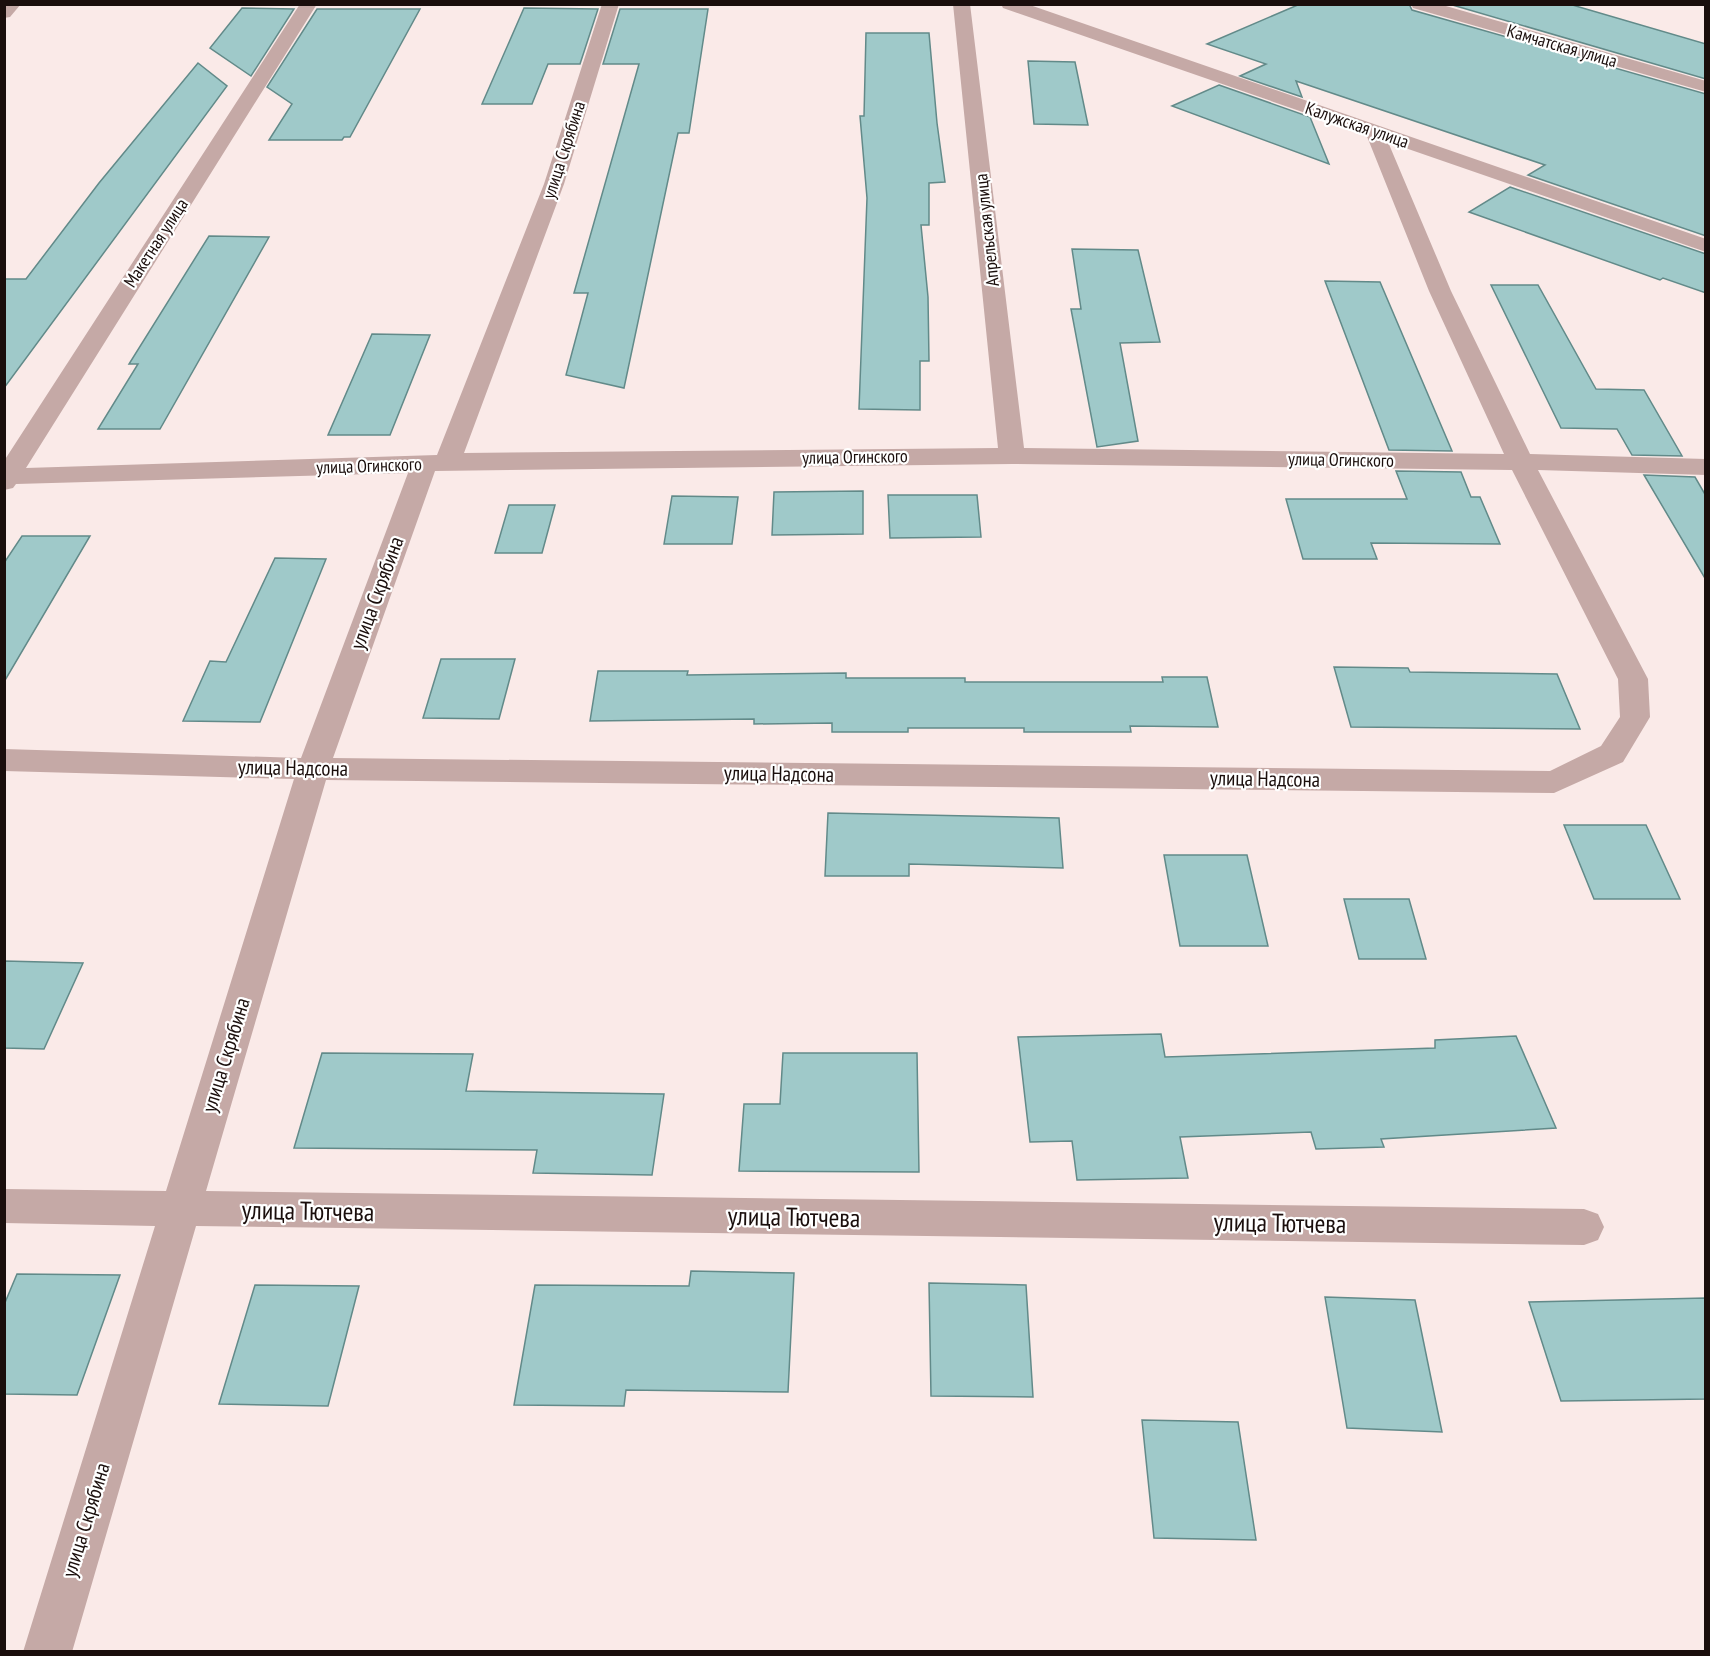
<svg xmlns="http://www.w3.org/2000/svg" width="1710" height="1656" viewBox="0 0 1710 1656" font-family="'PT Sans Narrow',sans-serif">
  <rect width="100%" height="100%" fill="#faeae8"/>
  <g fill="#9fc9c9" stroke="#628a89" stroke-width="1.5">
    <path d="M 1300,4 L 1409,4 L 1412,10 L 1706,94 L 1706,236 L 1528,175 L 1545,165 L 1296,81 L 1302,97 L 1240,76 L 1266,64 L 1207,44 Z"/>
    <path d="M 1449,4 L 1569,4 L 1706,44 L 1706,79 Z"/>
    <path d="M 242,8 L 294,9 L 251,76 L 210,48 Z"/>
    <path d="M 524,8 L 598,9 L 580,64 L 548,64 L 532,104 L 482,104 Z"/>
    <path d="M 317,9 L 420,9 L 350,137 L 344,137 L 342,140 L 269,140 L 292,104 L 267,87 Z"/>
    <path d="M 620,9 L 708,9 L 689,133 L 678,133 L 624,388 L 566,375 L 588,293 L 574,293 L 639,64 L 603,64 Z"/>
    <path d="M 866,33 L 929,33 L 937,123 L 945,182 L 929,183 L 929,225 L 921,225 L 928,297 L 929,361 L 920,361 L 920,410 L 859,409 L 867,198 L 860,116 L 864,116 Z"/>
    <path d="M 1028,61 L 1075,62 L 1088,125 L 1034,124 Z"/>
    <path d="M 198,63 L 227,86 L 4,388 L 4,279 L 26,279 L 99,183 Z"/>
    <path d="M 1219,85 L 1310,117 L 1329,164 L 1172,106 Z"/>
    <path d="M 1510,187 L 1706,254 L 1706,293 L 1663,278 L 1660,280 L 1469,212 Z"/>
    <path d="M 209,236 L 269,237 L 160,429 L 98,429 L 138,364 L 129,364 Z"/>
    <path d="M 1072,249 L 1138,250 L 1160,342 L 1120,343 L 1138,441 L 1097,447 L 1071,309 L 1081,309 Z"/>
    <path d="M 1325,281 L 1380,282 L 1452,451 L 1389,450 Z"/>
    <path d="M 1491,285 L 1538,285 L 1596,389 L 1644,390 L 1682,456 L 1632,455 L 1617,429 L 1561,428 Z"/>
    <path d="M 372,334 L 430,335 L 390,435 L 328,435 Z"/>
    <path d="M 1396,471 L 1461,472 L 1471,497 L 1480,497 L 1500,544 L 1371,543 L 1377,559 L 1303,559 L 1286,499 L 1407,499 Z"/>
    <path d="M 1644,475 L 1695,477 L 1706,496 L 1706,580 Z"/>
    <path d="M 863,491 L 863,534 L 772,535 L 774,492 Z"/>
    <path d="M 888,495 L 977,495 L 981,537 L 890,538 Z"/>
    <path d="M 672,496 L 738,497 L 732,544 L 664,544 Z"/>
    <path d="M 509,505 L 555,505 L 542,553 L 495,553 Z"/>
    <path d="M 22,536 L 90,536 L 4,682 L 4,563 Z"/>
    <path d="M 275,558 L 326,559 L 260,722 L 183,721 L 210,661 L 226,662 Z"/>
    <path d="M 441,659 L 515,659 L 499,719 L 423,718 Z"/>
    <path d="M 1334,667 L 1408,668 L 1410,672 L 1557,674 L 1580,729 L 1351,727 Z"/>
    <path d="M 598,671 L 688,671 L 687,675 L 846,673 L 846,678 L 965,678 L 965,682 L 1163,682 L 1162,677 L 1207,677 L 1218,727 L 1130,726 L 1131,732 L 1024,732 L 1024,728 L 908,728 L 908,732 L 832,732 L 832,723 L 754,724 L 754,719 L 590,721 Z"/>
    <path d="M 828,813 L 1059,818 L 1063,868 L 909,864 L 909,876 L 825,876 Z"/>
    <path d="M 1564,825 L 1646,825 L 1680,899 L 1594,899 Z"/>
    <path d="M 1164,855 L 1247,855 L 1268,946 L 1180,946 Z"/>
    <path d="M 1344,899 L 1409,899 L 1426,959 L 1359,959 Z"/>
    <path d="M 4,961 L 83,963 L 44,1049 L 4,1048 Z"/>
    <path d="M 1161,1034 L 1165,1057 L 1435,1048 L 1435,1040 L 1516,1036 L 1556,1128 L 1381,1139 L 1384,1147 L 1316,1149 L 1311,1132 L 1180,1137 L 1188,1178 L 1077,1180 L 1072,1141 L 1030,1142 L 1018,1037 Z"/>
    <path d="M 322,1053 L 473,1054 L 466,1091 L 664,1094 L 652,1175 L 533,1173 L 537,1150 L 294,1148 Z"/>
    <path d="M 783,1053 L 917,1053 L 919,1172 L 739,1171 L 744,1104 L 780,1104 Z"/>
    <path d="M 691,1271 L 794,1273 L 788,1392 L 626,1390 L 624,1406 L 514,1405 L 535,1285 L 689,1286 Z"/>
    <path d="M 17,1274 L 120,1275 L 77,1395 L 4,1394 L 4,1305 Z"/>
    <path d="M 929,1283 L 1026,1285 L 1033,1397 L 931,1396 Z"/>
    <path d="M 255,1285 L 359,1286 L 328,1406 L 219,1404 Z"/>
    <path d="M 1325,1297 L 1415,1300 L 1442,1432 L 1347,1428 Z"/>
    <path d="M 1706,1298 L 1706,1399 L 1561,1401 L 1529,1302 Z"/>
    <path d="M 1142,1420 L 1238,1422 L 1256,1540 L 1154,1538 Z"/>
  </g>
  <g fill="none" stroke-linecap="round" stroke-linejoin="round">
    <g fill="#c5a9a6" fill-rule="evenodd">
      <path d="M 4,4 L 21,4 L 10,17 L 4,18 Z"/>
      <path d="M 300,4 L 317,4 L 26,468 L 437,455 L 544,184 L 602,4 L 619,4 L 564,184 L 464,453 L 998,448 L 953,4 L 970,4 L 1024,448 L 1504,454 L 1429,291 L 1366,134 L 1003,8 L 1001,4 L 1027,4 L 1706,239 L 1706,252 L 1388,142 L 1451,291 L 1530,454 L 1706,459 L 1706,475 L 1538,470 L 1648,679 L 1650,717 L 1623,762 L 1554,793 L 326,780 L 206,1191 L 1584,1209 L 1598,1214 L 1604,1227 L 1598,1240 L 1584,1245 L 196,1226 L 72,1652 L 23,1652 L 155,1226 L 4,1223 L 4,1189 L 166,1191 L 294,779 L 4,771 L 4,749 L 301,758 L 408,473 L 16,484 L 13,488 L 4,490 L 4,461 ZM 1012,464 L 1512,470 L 1618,679 L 1620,717 L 1601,746 L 1550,771 L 333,758 L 435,471 Z"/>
      <path d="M 1411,4 L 1439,4 L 1706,81 L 1706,92 L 1413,8 Z"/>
    </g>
  </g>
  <g text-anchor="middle" stroke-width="4.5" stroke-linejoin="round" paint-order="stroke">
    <g font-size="18" fill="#1a0e0c" stroke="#fff">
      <text transform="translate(1562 46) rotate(16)" y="6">Камчатская улица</text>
      <text transform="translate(1357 125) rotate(19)" y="6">Калужская улица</text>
      <text transform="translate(564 150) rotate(-72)" y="6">улица Скрябина</text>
      <text transform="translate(987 230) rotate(-96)" y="6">Апрельская улица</text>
      <text transform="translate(156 243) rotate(-57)" y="6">Макетная улица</text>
      <text transform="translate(855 457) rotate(-1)" y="6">улица Огинского</text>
      <text transform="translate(1341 460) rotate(1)" y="6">улица Огинского</text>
      <text transform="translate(369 466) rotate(-2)" y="6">улица Огинского</text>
    </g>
    <g font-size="21" fill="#1a0e0c" stroke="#fff">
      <text transform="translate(377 593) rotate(-70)" y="7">улица Скрябина</text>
      <text transform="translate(293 768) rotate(1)" y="7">улица Надсона</text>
      <text transform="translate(779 774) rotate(1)" y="7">улица Надсона</text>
      <text transform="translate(1265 779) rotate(1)" y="7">улица Надсона</text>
      <text transform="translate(226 1055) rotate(-73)" y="7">улица Скрябина</text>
      <text transform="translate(86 1520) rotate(-73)" y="7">улица Скрябина</text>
    </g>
    <g font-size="26" fill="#1a0e0c" stroke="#fff">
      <text transform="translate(308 1211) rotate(1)" y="9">улица Тютчева</text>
      <text transform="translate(794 1217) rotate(1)" y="9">улица Тютчева</text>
      <text transform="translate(1280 1223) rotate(1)" y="9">улица Тютчева</text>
    </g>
  </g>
  <rect width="1710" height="1656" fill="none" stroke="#1a0e0c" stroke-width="12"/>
</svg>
